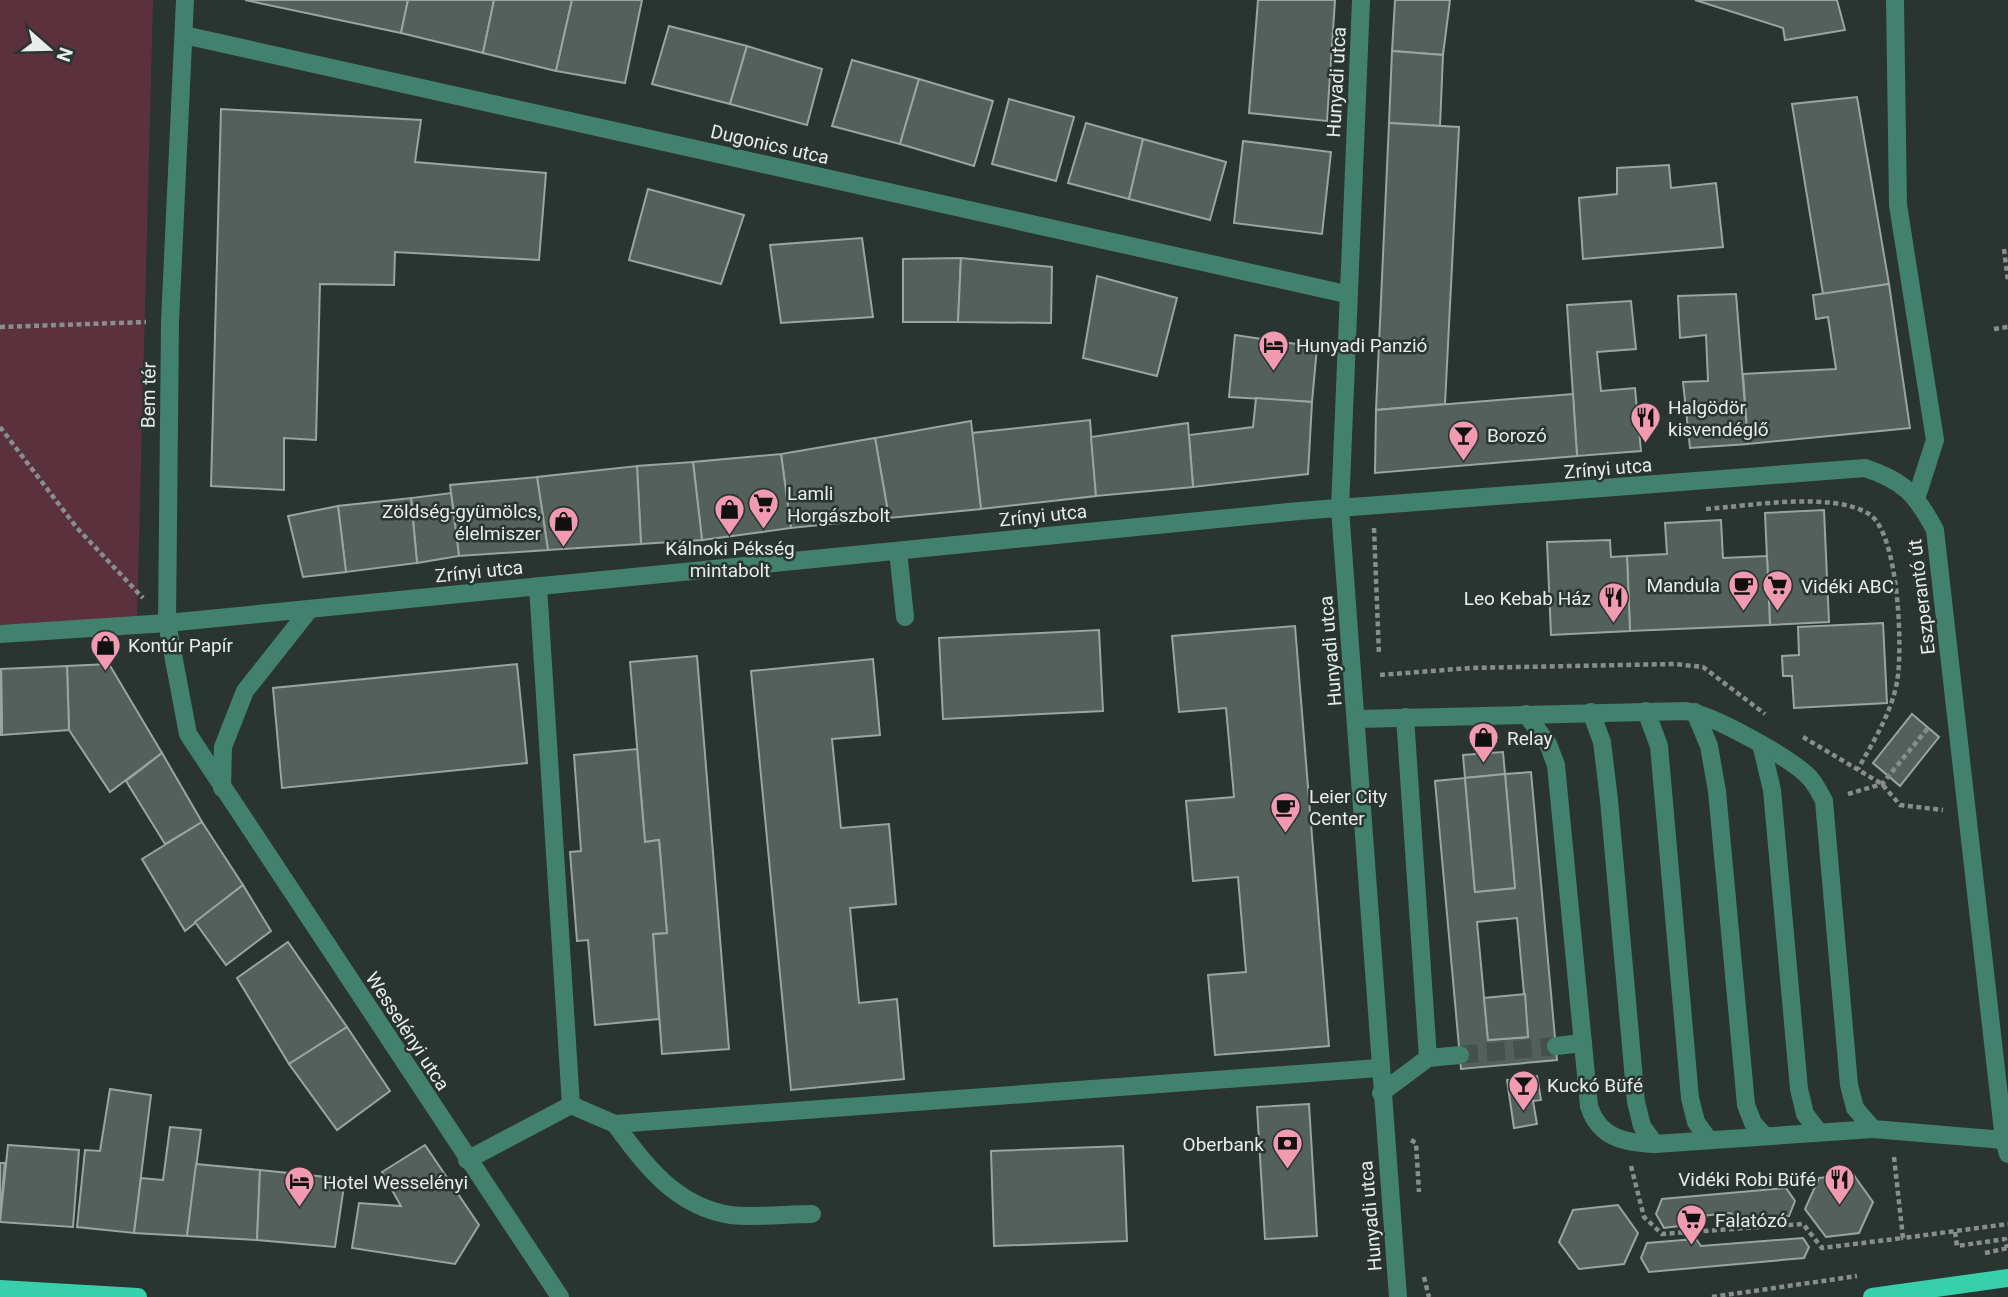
<svg xmlns="http://www.w3.org/2000/svg" width="2008" height="1297" viewBox="0 0 2008 1297" font-family="Roboto,sans-serif">
  <rect width="100%" height="100%" fill="#2a3431"/>
  <path fill="#5b313d" d="M 0,0 L 153,0 L 137,619 L 0,625 Z"/>
  <g fill="#54605b" stroke="#98a5a0" stroke-width="2" fill-rule="evenodd">
    <path d="M 245,0 L 408,0 L 401,33 Z"/>
    <path d="M 408,0 L 494,0 L 483,53 L 401,33 Z"/>
    <path d="M 494,0 L 572,0 L 556,71 L 483,53 Z"/>
    <path d="M 572,0 L 642,0 L 625,83 L 556,71 Z"/>
    <path d="M 1258,0 L 1335,0 L 1327,121 L 1249,113 Z"/>
    <path d="M 1395,0 L 1450,0 L 1443,55 L 1392,51 Z"/>
    <path d="M 1695,0 L 1837,0 L 1845,30 L 1785,40 L 1783,28 Z"/>
    <path d="M 669,26 L 747,46 L 730,104 L 652,84 Z"/>
    <path d="M 747,46 L 822,69 L 807,125 L 730,104 Z"/>
    <path d="M 1392,51 L 1443,55 L 1440,126 L 1389,123 Z"/>
    <path d="M 852,60 L 919,79 L 900,144 L 832,126 Z"/>
    <path d="M 919,79 L 993,101 L 974,166 L 900,144 Z"/>
    <path d="M 1857,97 L 1889,284 L 1823,294 L 1792,104 Z"/>
    <path d="M 1009,99 L 1074,117 L 1056,181 L 992,164 Z"/>
    <path d="M 221,109 L 421,120 L 415,162 L 546,173 L 539,260 L 395,252 L 394,285 L 320,284 L 316,440 L 284,438 L 284,490 L 211,486 Z"/>
    <path d="M 1086,123 L 1143,139 L 1129,199 L 1068,183 Z"/>
    <path d="M 1389,123 L 1459,127 L 1445,404 L 1376,410 Z"/>
    <path d="M 1143,139 L 1226,162 L 1210,220 L 1129,199 Z"/>
    <path d="M 1243,141 L 1331,152 L 1322,234 L 1234,223 Z"/>
    <path d="M 1669,165 L 1671,188 L 1716,183 L 1723,247 L 1583,259 L 1579,198 L 1617,194 L 1617,168 Z"/>
    <path d="M 648,189 L 744,215 L 721,284 L 629,260 Z"/>
    <path d="M 862,238 L 873,317 L 781,323 L 770,245 Z"/>
    <path d="M 961,258 L 958,322 L 903,322 L 903,259 Z"/>
    <path d="M 961,258 L 1052,267 L 1051,323 L 958,322 Z"/>
    <path d="M 1097,276 L 1177,298 L 1157,376 L 1083,358 Z"/>
    <path d="M 1889,284 L 1910,428 L 1748,444 L 1743,374 L 1836,369 L 1828,317 L 1816,319 L 1813,295 Z"/>
    <path d="M 1736,294 L 1748,444 L 1690,448 L 1683,382 L 1708,381 L 1706,335 L 1680,338 L 1678,296 Z"/>
    <path d="M 1631,301 L 1636,349 L 1597,352 L 1601,391 L 1635,388 L 1641,451 L 1577,456 L 1567,305 Z"/>
    <path d="M 1235,335 L 1317,347 L 1312,402 L 1229,397 Z"/>
    <path d="M 1573,394 L 1577,456 L 1375,473 L 1376,410 Z"/>
    <path d="M 1256,398 L 1312,402 L 1308,474 L 1193,487 L 1189,435 L 1253,427 Z"/>
    <path d="M 1090,420 L 1096,496 L 981,509 L 972,433 Z"/>
    <path d="M 971,421 L 981,509 L 889,518 L 875,438 Z"/>
    <path d="M 1188,423 L 1193,487 L 1096,496 L 1091,437 Z"/>
    <path d="M 875,438 L 889,518 L 791,528 L 781,454 Z"/>
    <path d="M 781,454 L 791,528 L 702,540 L 693,462 Z"/>
    <path d="M 693,462 L 702,540 L 641,544 L 637,466 Z"/>
    <path d="M 637,466 L 641,544 L 548,550 L 537,477 Z"/>
    <path d="M 537,477 L 548,550 L 459,556 L 450,485 Z"/>
    <path d="M 451,493 L 459,556 L 417,563 L 411,498 Z"/>
    <path d="M 411,498 L 417,563 L 346,572 L 338,506 Z"/>
    <path d="M 338,506 L 346,572 L 303,577 L 288,516 Z"/>
    <path d="M 1824,510 L 1829,622 L 1770,625 L 1765,513 Z"/>
    <path d="M 1721,520 L 1723,558 L 1767,556 L 1770,625 L 1630,631 L 1627,556 L 1667,554 L 1665,523 Z"/>
    <path d="M 1610,540 L 1611,557 L 1627,556 L 1630,631 L 1551,635 L 1547,542 Z"/>
    <path d="M 1883,623 L 1887,703 L 1794,708 L 1792,676 L 1783,676 L 1782,656 L 1799,655 L 1798,627 Z"/>
    <path d="M 1295,626 L 1329,1046 L 1215,1055 L 1208,975 L 1246,972 L 1238,877 L 1193,881 L 1186,801 L 1234,797 L 1226,708 L 1179,712 L 1172,636 Z"/>
    <path d="M 1099,630 L 1103,711 L 943,719 L 939,638 Z"/>
    <path d="M 697,656 L 729,1049 L 662,1054 L 653,934 L 667,933 L 659,840 L 645,842 L 630,662 Z"/>
    <path d="M 873,659 L 880,735 L 832,739 L 841,828 L 889,824 L 896,904 L 850,908 L 859,1003 L 897,999 L 904,1079 L 791,1090 L 751,671 Z"/>
    <path d="M 109,664 L 162,753 L 110,792 L 69,730 L 67,666 Z"/>
    <path d="M 517,664 L 527,763 L 282,788 L 273,688 Z"/>
    <path d="M 67,666 L 69,730 L 2,735 L 1,669 Z"/>
    <path d="M 0,669 L 1,669 L 2,735 L 0,735 Z"/>
    <path d="M 1912,714 L 1939,737 L 1900,786 L 1873,763 Z"/>
    <path d="M 637,749 L 645,842 L 659,840 L 667,933 L 653,934 L 659,1019 L 595,1025 L 588,940 L 577,941 L 570,852 L 581,851 L 574,755 Z"/>
    <path d="M 1503,752 L 1505,774 L 1465,778 L 1463,755 Z"/>
    <path d="M 162,753 L 202,822 L 165,844 L 126,781 Z"/>
    <path d="M 1531,772 L 1557,1060 L 1461,1069 L 1435,781 L 1465,778 L 1475,892 L 1515,888 L 1505,774 ZM 1517,918 L 1528,1037 L 1488,1040 L 1477,922 Z"/>
    <path d="M 1505,774 L 1515,888 L 1475,892 L 1465,778 Z"/>
    <path d="M 202,822 L 243,885 L 185,931 L 142,859 Z"/>
    <path d="M 243,885 L 271,931 L 226,965 L 195,922 Z"/>
    <path d="M 288,942 L 347,1027 L 289,1064 L 237,978 Z"/>
    <path d="M 1525,994 L 1528,1037 L 1488,1040 L 1484,998 Z"/>
    <path d="M 347,1027 L 390,1091 L 337,1130 L 289,1064 Z"/>
    <path d="M 1537,1076 L 1541,1100 L 1533,1101 L 1537,1124 L 1514,1128 L 1507,1080 Z"/>
    <path d="M 110,1089 L 151,1095 L 134,1233 L 77,1227 L 85,1150 L 100,1151 Z"/>
    <path d="M 1309,1104 L 1317,1236 L 1265,1239 L 1257,1107 Z"/>
    <path d="M 170,1127 L 201,1130 L 187,1236 L 134,1233 L 141,1178 L 163,1180 Z"/>
    <path d="M 8,1145 L 79,1150 L 73,1227 L 0,1222 Z"/>
    <path d="M 425,1145 L 479,1225 L 455,1264 L 352,1248 L 359,1203 L 401,1206 L 382,1172 Z"/>
    <path d="M 1123,1146 L 1127,1241 L 994,1246 L 991,1151 Z"/>
    <path d="M 0,1163 L 5,1163 L 0,1216 Z"/>
    <path d="M 196,1164 L 260,1170 L 257,1240 L 187,1236 Z"/>
    <path d="M 260,1170 L 345,1179 L 335,1247 L 257,1240 Z"/>
    <path d="M 1853,1174 L 1873,1202 L 1859,1233 L 1826,1237 L 1805,1209 L 1819,1178 Z"/>
    <path d="M 1786,1188 L 1795,1201 L 1789,1216 L 1735,1221 L 1731,1213 L 1691,1217 L 1687,1225 L 1664,1228 L 1656,1214 L 1662,1199 Z"/>
    <path d="M 1618,1205 L 1638,1233 L 1624,1264 L 1579,1269 L 1559,1242 L 1573,1210 Z"/>
    <path d="M 1803,1238 L 1809,1247 L 1804,1258 L 1649,1272 L 1641,1258 L 1647,1243 L 1696,1239 L 1701,1246 Z"/>
  </g>
  <g fill="none" stroke-linecap="round" stroke-linejoin="round">
    <path stroke="#46504d" stroke-width="18" stroke-dasharray="18 9" stroke-linecap="butt" d="M 1460,1055 L 1556,1046"/>
    <g stroke="#878f8c" stroke-width="4.5" stroke-dasharray="5 3.5" stroke-linecap="butt">
      <path d="M 2004,249 L 2008,281"/>
      <path d="M 0,327 L 146,322"/>
      <path d="M 1994,329 L 2008,327"/>
      <path d="M 0,427 L 77,528 L 143,598"/>
      <path d="M 1706,509 C 1749,506 1832,491 1869,514 C 1899,533 1903,649 1897,682 C 1891,714 1873,742 1858,769"/>
      <path d="M 1374,528 L 1379,655"/>
      <path d="M 1380,675 L 1470,668 L 1675,664 L 1703,667 L 1765,714"/>
      <path d="M 1803,737 L 1882,784 L 1900,805 L 1943,810"/>
      <path d="M 1848,794 L 1882,784 L 1928,728"/>
      <path d="M 1411,1140 L 1416,1143 L 1419,1192"/>
      <path d="M 1894,1157 L 1903,1238 L 2008,1224"/>
      <path d="M 1631,1166 L 1644,1217 L 1662,1234 L 1803,1224 L 1822,1248 L 1903,1238"/>
      <path d="M 1955,1232 L 1957,1246 L 2005,1239 L 2007,1248"/>
      <path d="M 1985,1253 L 2008,1248"/>
      <path d="M 1424,1277 L 1429,1297"/>
      <path d="M 1712,1297 L 1857,1276"/>
    </g>
    <g stroke="#42816e" stroke-width="18">
      <path d="M 185,0 L 170,322 L 167,623 L 188,734 L 560,1297"/>
      <path d="M 1361,0 L 1340,509 L 1398,1297"/>
      <path d="M 1895,0 L 1898,205 L 1935,440 L 1917,496"/>
      <path d="M 184,35 L 1346,294"/>
      <path d="M 898,551 L 905,617"/>
      <path d="M 538,586 L 571,1105"/>
      <path d="M 0,634 L 167,623 L 1299,511 L 1865,468 C 1904,481 1916,494 1935,530 L 2004,1140 L 2008,1154"/>
      <path d="M 1646,711 L 1659,746 L 1690,1098 L 1696,1122 L 1708,1139"/>
      <path d="M 1591,712 L 1602,742 L 1609,800 L 1636,1102 L 1642,1126 L 1655,1144"/>
      <path d="M 1695,712 L 1709,746 L 1717,791 L 1746,1105 L 1753,1123 L 1764,1135"/>
      <path d="M 1526,714 L 1548,744 L 1556,765 L 1589,1106 C 1599,1138 1625,1143 1655,1144 L 1873,1129 L 2004,1140"/>
      <path d="M 1357,719 L 1685,711 C 1712,714 1791,758 1810,778 C 1816,785 1820,793 1824,801 L 1849,1085 L 1855,1108 L 1873,1129"/>
      <path d="M 1762,748 L 1772,790 L 1799,1089 L 1805,1114 L 1818,1131"/>
      <path d="M 222,788 L 223,747 L 245,691 L 310,609"/>
      <path d="M 1556,1046 L 1583,1043"/>
      <path d="M 1428,1058 L 1460,1055"/>
      <path d="M 1381,1093 L 1428,1058 L 1405,717"/>
      <path d="M 615,1124 C 645,1165 676,1207 731,1215 C 757,1218 786,1214 812,1214"/>
      <path d="M 467,1160 L 571,1105 L 615,1124 L 1379,1068"/>
    </g>
    <g stroke="#36d0aa" stroke-width="18">
      <path d="M 0,1289 L 138,1297"/>
      <path d="M 1872,1297 L 2008,1278"/>
    </g>
  </g>
  <defs>
    <symbol id="hotel-pin" viewBox="-11 -11 22 30"><path d="M0 17L-7.5 6A9.5 9.5 0 1 1 7.5 6Z" fill="#f19ab2" stroke="#2a3431"/><path d="M-6-4.5h1.5V1H6V5H4.5V3h-9V5H-6ZM-4 0a1.8 1.8 0 1 1 3.6 0ZM.5 0V-2.5h3Q6-2.5 6 0Z" fill="#111"/></symbol>
    <symbol id="restaurant-pin" viewBox="-11 -11 22 30"><path d="M0 17L-7.5 6A9.5 9.5 0 1 1 7.5 6Z" fill="#f19ab2" stroke="#2a3431"/><path d="M-5-6h1v4h1v-4h1v4h1v-4h1v5L-1.5 .5V6h-2V.5L-5-1ZM5-6V6H3V1.5H1.5Q1.5-4 5-6Z" fill="#111"/></symbol>
    <symbol id="bar-pin" viewBox="-11 -11 22 30"><path d="M0 17L-7.5 6A9.5 9.5 0 1 1 7.5 6Z" fill="#f19ab2" stroke="#2a3431"/><path d="M-6-5H6L.8 .8V4.5H3.5V6h-7V4.5H-.8V.8Z" fill="#111"/></symbol>
    <symbol id="supermarket-pin" viewBox="-11 -11 22 30"><path d="M0 17L-7.5 6A9.5 9.5 0 1 1 7.5 6Z" fill="#f19ab2" stroke="#2a3431"/><path d="M-6-5.5h2.5l.6 2H6L4.5 2H-2.5L-4.4-4H-6ZM-1.5 3.2a1.3 1.3 0 1 0 .1 0ZM3 3.2a1.3 1.3 0 1 0 .1 0Z" fill="#111"/></symbol>
    <symbol id="shop-pin" viewBox="-11 -11 22 30"><path d="M0 17L-7.5 6A9.5 9.5 0 1 1 7.5 6Z" fill="#f19ab2" stroke="#2a3431"/><path d="M-5-2.5h2.3a2.7 3.5 0 0 1 5.4 0H5L5.5 6h-11ZM-1.5-2.5h3a1.5 2.3 0 0 0-3 0Z" fill="#111"/></symbol>
    <symbol id="cafe-pin" viewBox="-11 -11 22 30"><path d="M0 17L-7.5 6A9.5 9.5 0 1 1 7.5 6Z" fill="#f19ab2" stroke="#2a3431"/><path d="M-5.5-4.5H6V0H3Q3 3.5 0 3.5H-2.5Q-5.5 3.5-5.5 0ZM3-3.2v2h1.7v-2ZM-6 4.5H4V6H-6Z" fill="#111"/></symbol>
    <symbol id="bank-pin" viewBox="-11 -11 22 30"><path d="M0 17L-7.5 6A9.5 9.5 0 1 1 7.5 6Z" fill="#f19ab2" stroke="#2a3431"/><path d="M-6-4H6V4H-6ZM0-2.3a2.3 2.3 0 1 0 0 4.6a2.3 2.3 0 1 0 0-4.6Z" fill="#111"/></symbol>
  </defs>
  <g fill-rule="evenodd">
    <use href="#hotel-pin" x="1256" y="328" width="35" height="47"/>
    <use href="#restaurant-pin" x="1628" y="400" width="35" height="47"/>
    <use href="#bar-pin" x="1446" y="418" width="35" height="47"/>
    <use href="#supermarket-pin" x="746" y="486" width="35" height="47"/>
    <use href="#shop-pin" x="712" y="492" width="35" height="47"/>
    <use href="#shop-pin" x="546" y="504" width="35" height="47"/>
    <use href="#cafe-pin" x="1726" y="568" width="35" height="47"/>
    <use href="#supermarket-pin" x="1760" y="568" width="35" height="47"/>
    <use href="#restaurant-pin" x="1596" y="580" width="35" height="47"/>
    <use href="#shop-pin" x="88" y="628" width="35" height="47"/>
    <use href="#shop-pin" x="1466" y="720" width="35" height="47"/>
    <use href="#cafe-pin" x="1268" y="790" width="35" height="47"/>
    <use href="#bar-pin" x="1506" y="1068" width="35" height="47"/>
    <use href="#bank-pin" x="1270" y="1126" width="35" height="47"/>
    <use href="#restaurant-pin" x="1822" y="1162" width="35" height="47"/>
    <use href="#hotel-pin" x="282" y="1164" width="35" height="47"/>
    <use href="#supermarket-pin" x="1674" y="1202" width="35" height="47"/>
  </g>
  <g text-anchor="middle" stroke-width="5" stroke-linejoin="round" paint-order="stroke">
    <g font-size="19" fill="#e6edea" stroke="#2a3431">
      <text transform="translate(1336 82) rotate(-87)" y="7">Hunyadi utca</text>
      <text transform="translate(770 144) rotate(13)" y="7">Dugonics utca</text>
      <text transform="translate(148 395) rotate(-89)" y="7">Bem tér</text>
      <text transform="translate(1608 468) rotate(-5)" y="7">Zrínyi utca</text>
      <text transform="translate(1043 515) rotate(-6)" y="7">Zrínyi utca</text>
      <text transform="translate(479 571) rotate(-6)" y="7">Zrínyi utca</text>
      <text transform="translate(1921 597) rotate(-97)" y="7">Eszperantó út</text>
      <text transform="translate(1330 651) rotate(-95)" y="7">Hunyadi utca</text>
      <text transform="translate(408 1031) rotate(57)" y="7">Wesselényi utca</text>
      <text transform="translate(1370 1216) rotate(-95)" y="7">Hunyadi utca</text>
    </g>
    <g font-size="19" fill="#e6edea" stroke="#2a3431" text-anchor="start">
      <text x="1296" y="352">Hunyadi Panzió</text>
      <text x="1668" y="414">Halgödör<tspan x="1668" dy="22">kisvendéglő</tspan></text>
      <text x="1487" y="442">Borozó</text>
      <text x="787" y="500">Lamli<tspan x="787" dy="22">Horgászbolt</tspan></text>
      <text x="541" y="518" text-anchor="end">Zöldség-gyümölcs,<tspan x="541" dy="22">élelmiszer</tspan></text>
      <text x="730" y="555" text-anchor="middle">Kálnoki Pékség<tspan x="730" dy="22">mintabolt</tspan></text>
      <text x="1720" y="592" text-anchor="end">Mandula</text>
      <text x="1801" y="593">Vidéki ABC</text>
      <text x="1591" y="605" text-anchor="end">Leo Kebab Ház</text>
      <text x="128" y="652">Kontúr Papír</text>
      <text x="1507" y="745">Relay</text>
      <text x="1309" y="803">Leier City<tspan x="1309" dy="22">Center</tspan></text>
      <text x="1547" y="1092">Kuckó Büfé</text>
      <text x="1264" y="1151" text-anchor="end">Oberbank</text>
      <text x="1816" y="1186" text-anchor="end">Vidéki Robi Büfé</text>
      <text x="323" y="1189">Hotel Wesselényi</text>
      <text x="1715" y="1227">Falatózó</text>
    </g>
  </g>
  <g transform="translate(49 49) rotate(110)" stroke="#2a3431" stroke-width="5" paint-order="stroke">
  <path d="M0-5L12 26L0 18L-12 26Z" fill="#e6edea"/>
  <text y="-10" font-size="19" font-weight="bold" text-anchor="middle" fill="#e6edea">N</text>
  </g>
</svg>
